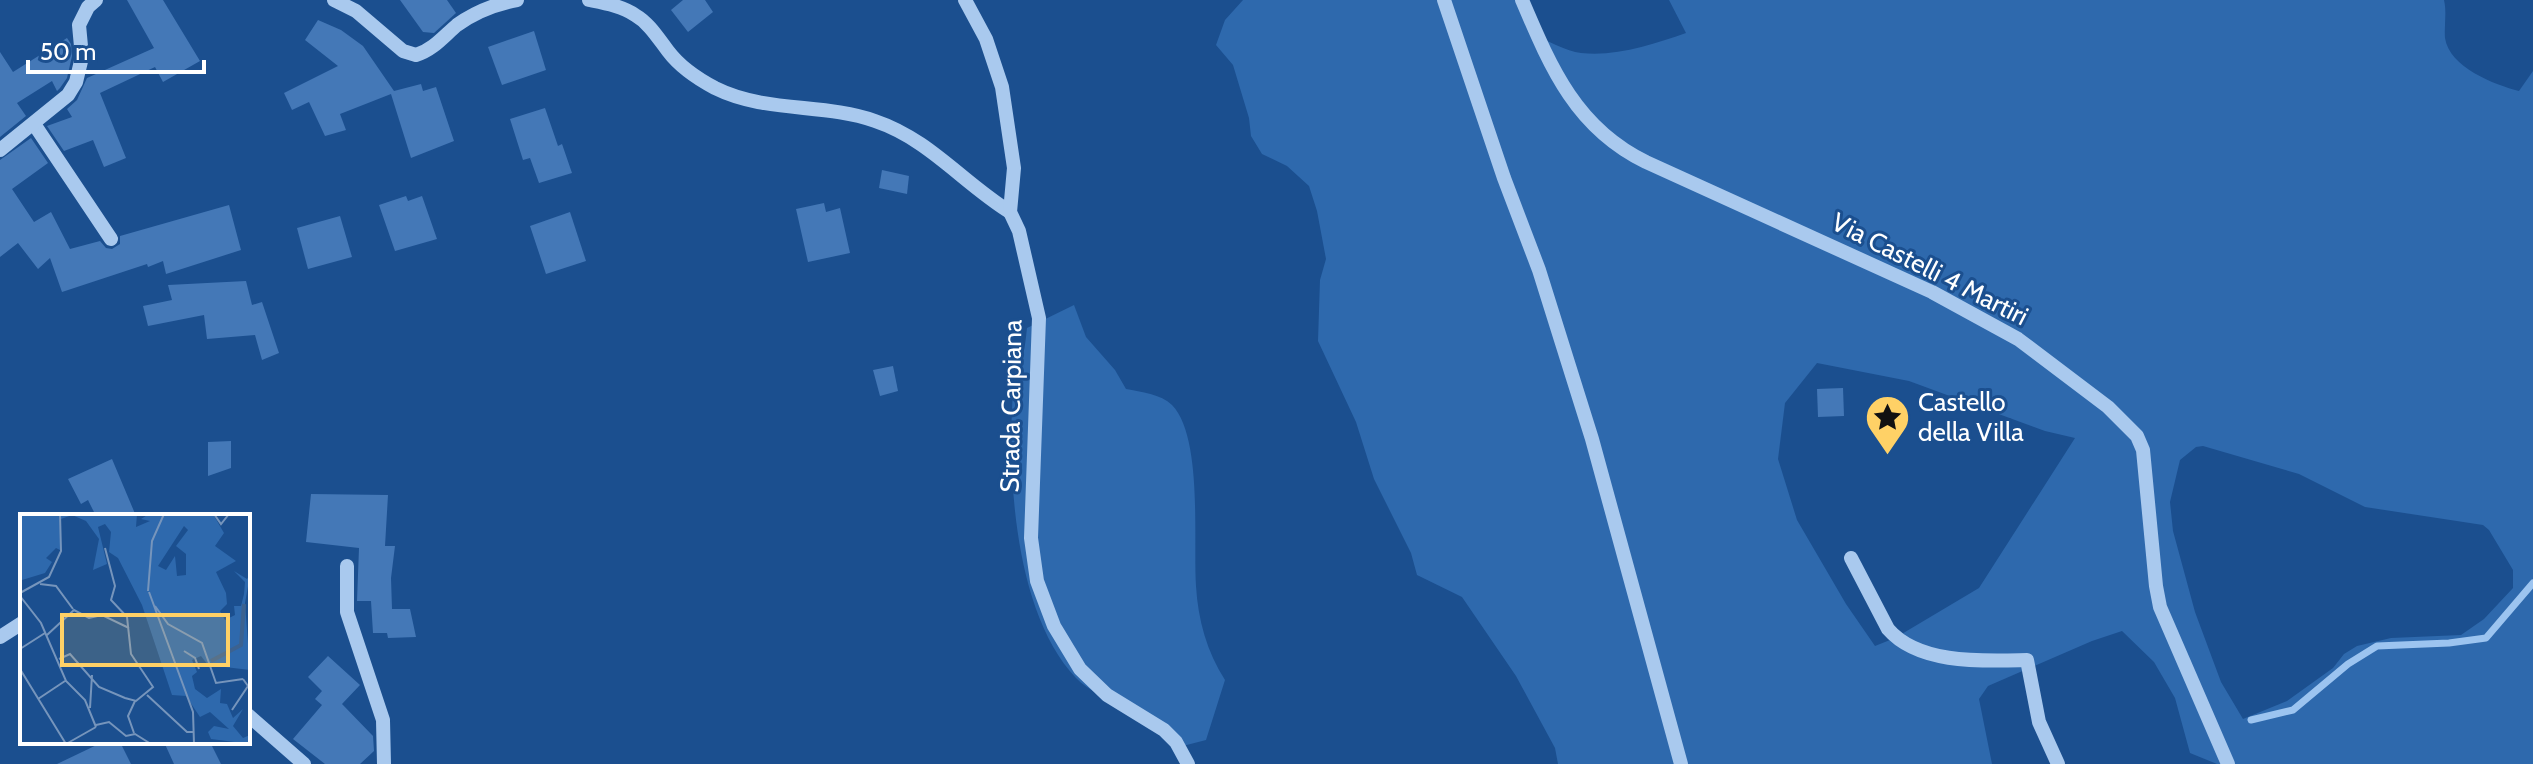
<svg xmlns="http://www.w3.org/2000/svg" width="2533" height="764" viewBox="0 0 2533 764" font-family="Cabin,sans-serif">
  <rect width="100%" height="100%" fill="#1b4f8f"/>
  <g fill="#2e69ad" fill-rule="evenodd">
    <path d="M 1243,0 L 1518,0 L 1534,35 C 1548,41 1566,51 1581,53 C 1616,57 1654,44 1686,33 L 1669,0 L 2444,0 C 2447,13 2444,25 2445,38 C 2449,67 2495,85 2519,91 L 2533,71 L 2533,764 L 2217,764 L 2190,753 L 2175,698 L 2154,662 L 2122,631 L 2092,641 L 1988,686 L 1979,699 L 1992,764 L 1558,764 L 1555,748 L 1516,676 L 1462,597 L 1417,575 L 1411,553 L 1374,479 L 1356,422 L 1318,341 L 1320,280 L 1326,259 L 1317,211 L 1309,186 L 1287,166 L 1262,154 L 1251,136 L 1249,118 L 1233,65 L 1216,45 L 1225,20 ZM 1817,363 L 1909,381 L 2045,431 L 2075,438 L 1979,588 L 1895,638 L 1875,646 L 1846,604 L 1797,520 L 1778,459 L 1785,403 ZM 2203,446 L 2299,474 L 2365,507 L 2483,525 L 2489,530 L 2513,570 L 2513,588 L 2484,619 L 2461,635 L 2391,638 L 2357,646 L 2344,654 L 2333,668 L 2287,701 L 2243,719 L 2221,682 L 2195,612 L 2173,531 L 2170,502 L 2180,460 L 2196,447 Z"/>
    <path d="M 1074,305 L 1086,337 L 1115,370 L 1126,389 C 1141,392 1161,394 1172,405 C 1203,437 1193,541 1196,586 C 1198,620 1207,652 1225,680 L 1206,740 L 1175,748 C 1158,734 1141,718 1122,706 C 1107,697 1088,691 1076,678 C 1013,612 1006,467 1014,380 C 1014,371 1019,366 1022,358 C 1025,349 1026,337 1027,328 Z"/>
  </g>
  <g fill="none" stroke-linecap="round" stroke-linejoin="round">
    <path stroke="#9cc4f0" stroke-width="7" d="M 2251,720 L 2293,710 L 2348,664 L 2377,646 L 2449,643 L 2486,638 L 2533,583"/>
  </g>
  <g fill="#4478b7">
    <path d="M 127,0 L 163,0 L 200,61 L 163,82 L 155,67 L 100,93 L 126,158 L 104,167 L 93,140 L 64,151 L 47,126 L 72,117 L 67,109 L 77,100 L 87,78 L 154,48 Z"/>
    <path d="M 400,0 L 447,0 L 456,13 L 434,33 L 423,32 Z"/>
    <path d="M 683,0 L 705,0 L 713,12 L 688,32 L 671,10 Z"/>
    <path d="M 318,20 L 341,30 L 363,46 L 394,91 L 421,84 L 423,91 L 436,87 L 454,141 L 411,158 L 391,94 L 340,114 L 346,130 L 325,136 L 309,102 L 292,110 L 284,93 L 338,66 L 305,40 Z"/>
    <path d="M 534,31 L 546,70 L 502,85 L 488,47 Z"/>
    <path d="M 67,38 L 71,44 L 72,56 L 67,78 L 60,88 L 57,91 L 52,81 L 17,103 L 26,116 L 0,137 L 0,52 L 13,72 Z"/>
    <path d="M 545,108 L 558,146 L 562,144 L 572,173 L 539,183 L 530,158 L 523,160 L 510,119 Z"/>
    <path d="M 31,138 L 48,163 L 12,189 L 34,222 L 51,212 L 70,249 L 100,241 L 106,248 L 112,249 L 120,244 L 120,236 L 229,205 L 241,250 L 166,274 L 163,261 L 148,267 L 147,264 L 62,292 L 50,258 L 38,269 L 18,243 L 0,257 L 0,160 Z"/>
    <path d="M 882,170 L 909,176 L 907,194 L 879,188 Z"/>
    <path d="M 406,196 L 408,201 L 422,196 L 437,239 L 395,251 L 379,205 Z"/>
    <path d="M 824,203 L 826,212 L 840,208 L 850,253 L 808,262 L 796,209 Z"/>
    <path d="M 570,212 L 586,261 L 546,274 L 530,226 Z"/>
    <path d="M 340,216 L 352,257 L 308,269 L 297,228 Z"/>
    <path d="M 246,281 L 252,305 L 262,302 L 279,353 L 262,360 L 255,335 L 207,339 L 204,315 L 148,326 L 143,306 L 172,300 L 168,285 Z"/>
    <path d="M 893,366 L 898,391 L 880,396 L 873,370 Z"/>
    <path d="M 1843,388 L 1844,416 L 1818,417 L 1817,389 Z"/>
    <path d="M 231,441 L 231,468 L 208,476 L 208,442 Z"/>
    <path d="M 112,459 L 136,516 L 96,516 L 88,500 L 81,504 L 68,479 Z"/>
    <path d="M 311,494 L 388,495 L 385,546 L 395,546 L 391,578 L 392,609 L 410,609 L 416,637 L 388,638 L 387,633 L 373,633 L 371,601 L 357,601 L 359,548 L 306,542 Z"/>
    <path d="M 328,656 L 360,685 L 342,704 L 373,736 L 374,751 L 360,764 L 325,764 L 293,739 L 322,705 L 315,699 L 322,691 L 308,677 Z"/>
    <path d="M 103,742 L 120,742 L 131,764 L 57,764 Z"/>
    <path d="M 164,742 L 210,742 L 221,764 L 174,764 Z"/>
  </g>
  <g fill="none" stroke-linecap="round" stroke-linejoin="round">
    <g stroke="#a9c9ee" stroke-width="14">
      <path d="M 334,0 L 356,11 L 403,51 L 416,55 C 433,50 444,36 457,25 C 475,12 496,4 517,0"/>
      <path d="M 589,0 C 604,3 622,6 635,15 C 649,23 658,38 668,51 C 680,67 698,79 715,88 C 765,113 824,103 875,121 C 929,139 963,183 1010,212"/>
      <path d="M 965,0 L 986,39 L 1002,87 L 1014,168 L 1010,212 L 1019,231 L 1039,318 L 1031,538 L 1037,581 L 1054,626 L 1080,669 L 1107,695 L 1164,730 L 1176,742 L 1188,764"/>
      <path d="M 1444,0 L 1504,178 L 1539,270 L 1592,439 L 1681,764"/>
      <path d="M 1522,0 C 1551,68 1576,128 1646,162 L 1932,292 L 2018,339 L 2108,407 L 2137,436 L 2143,450 L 2156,586 L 2160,607 L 2228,764"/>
      <path d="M 34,124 L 111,239"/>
      <path d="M 0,150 L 68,95 L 76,82 L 82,57 L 79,25 L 88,7 L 96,0"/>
      <path d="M 1851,558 L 1888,629 C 1919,665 1984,661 2027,660 L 2039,722 L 2058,764"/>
      <path d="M 347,566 L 347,612 L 383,720 L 384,764"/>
      <path d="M 0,637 L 22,623"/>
      <path d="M 248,715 L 304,764"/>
    </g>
  </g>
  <defs>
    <symbol id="sight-pin" viewBox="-11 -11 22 30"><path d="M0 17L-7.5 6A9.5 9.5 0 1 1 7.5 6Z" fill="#ffd166" stroke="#1b4f8f"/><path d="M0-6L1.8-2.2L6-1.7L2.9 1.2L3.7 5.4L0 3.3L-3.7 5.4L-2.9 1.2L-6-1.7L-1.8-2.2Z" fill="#111"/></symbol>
  </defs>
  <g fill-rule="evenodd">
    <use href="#sight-pin" x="1862" y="392" width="51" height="69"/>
  </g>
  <g text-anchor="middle" stroke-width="6" stroke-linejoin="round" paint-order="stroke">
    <g font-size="26" fill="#fff" stroke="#1b4f8f">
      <text transform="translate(1930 269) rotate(27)" y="9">Via Castelli 4 Martiri</text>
      <text transform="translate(1011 406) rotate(-89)" y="9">Strada Carpiana</text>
    </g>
    <g font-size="26" fill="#fff" stroke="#1b4f8f" text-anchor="start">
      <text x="1918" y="411">Castello<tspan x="1918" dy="30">della Villa</tspan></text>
    </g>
  </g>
  <g transform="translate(20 514)">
    <rect width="230" height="230" fill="#1b4f8f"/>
    <path d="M 0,0 L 117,0 L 116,13 L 130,7 L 121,5 L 129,0 L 193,0 L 204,19 L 195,32 L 216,47 L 196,58 L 206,79 L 207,90 L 200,97 L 205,106 L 215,101 L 214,92 L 221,92 L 224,80 L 225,68 L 214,57 L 227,65 L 230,61 L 225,89 L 230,156 L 188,151 L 181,142 L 172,146 L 177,158 L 172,162 L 175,175 L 187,184 L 201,175 L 200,189 L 207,190 L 213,204 L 223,195 L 213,212 L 223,224 L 230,221 L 230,230 L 191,225 L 188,218 L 194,212 L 209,215 L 190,198 L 180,203 L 166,182 L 152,181 L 122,91 L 98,44 L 89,38 L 91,18 L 85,10 L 78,13 L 87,50 L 73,56 L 79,25 L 66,7 L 52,1 L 41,5 L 40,36 L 36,34 L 26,44 L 32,48 L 25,59 L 2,66 ZM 164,12 L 168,16 L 156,32 L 166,40 L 166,61 L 157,62 L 155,42 L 146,56 L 138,52 Z" fill="#2e69ad" fill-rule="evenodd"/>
    <path fill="none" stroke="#3c6290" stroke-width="4" d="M 191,147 L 221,131 L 224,90"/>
    <path fill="none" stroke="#7695bc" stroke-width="2" d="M 194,0 L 201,10 L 209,0M 20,70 L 36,72 L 53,95M 128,77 L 132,27 L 144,0M 129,78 L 173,198 L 174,230M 0,79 L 29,63 L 41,37 L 40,0M 0,82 L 21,109 L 46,167 L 65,186 L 76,213M 135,92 L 148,110 L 182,129 L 196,169 L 223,165M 27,121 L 54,96 L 69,104 L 82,101 L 109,114M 0,135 L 25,119M 164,137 L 175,144 L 179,155M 39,145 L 50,140 L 79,173 L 105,184 L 116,187 L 133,173 L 111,140 L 107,103 L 91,86 L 95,72 L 85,34M 0,155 L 46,230M 127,181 L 167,218 L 174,218M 18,185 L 45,167M 70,194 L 72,161M 212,196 L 228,172 L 223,165M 76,211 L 89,208 L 106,222 L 115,220 L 131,230M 114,219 L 108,202 L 115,187M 46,230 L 76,213"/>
    <path fill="#ffd166" fill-opacity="0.15" stroke="#ffd166" stroke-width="4" d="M 42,101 L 208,101 L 208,151 L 42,151 Z"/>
    <rect width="230" height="230" fill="none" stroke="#fff" stroke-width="4"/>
  </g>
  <path d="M28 60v12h176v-12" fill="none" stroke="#ffffff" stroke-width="4"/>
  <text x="40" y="60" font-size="24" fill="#ffffff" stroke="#1b4f8f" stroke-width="6" paint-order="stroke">50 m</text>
</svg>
